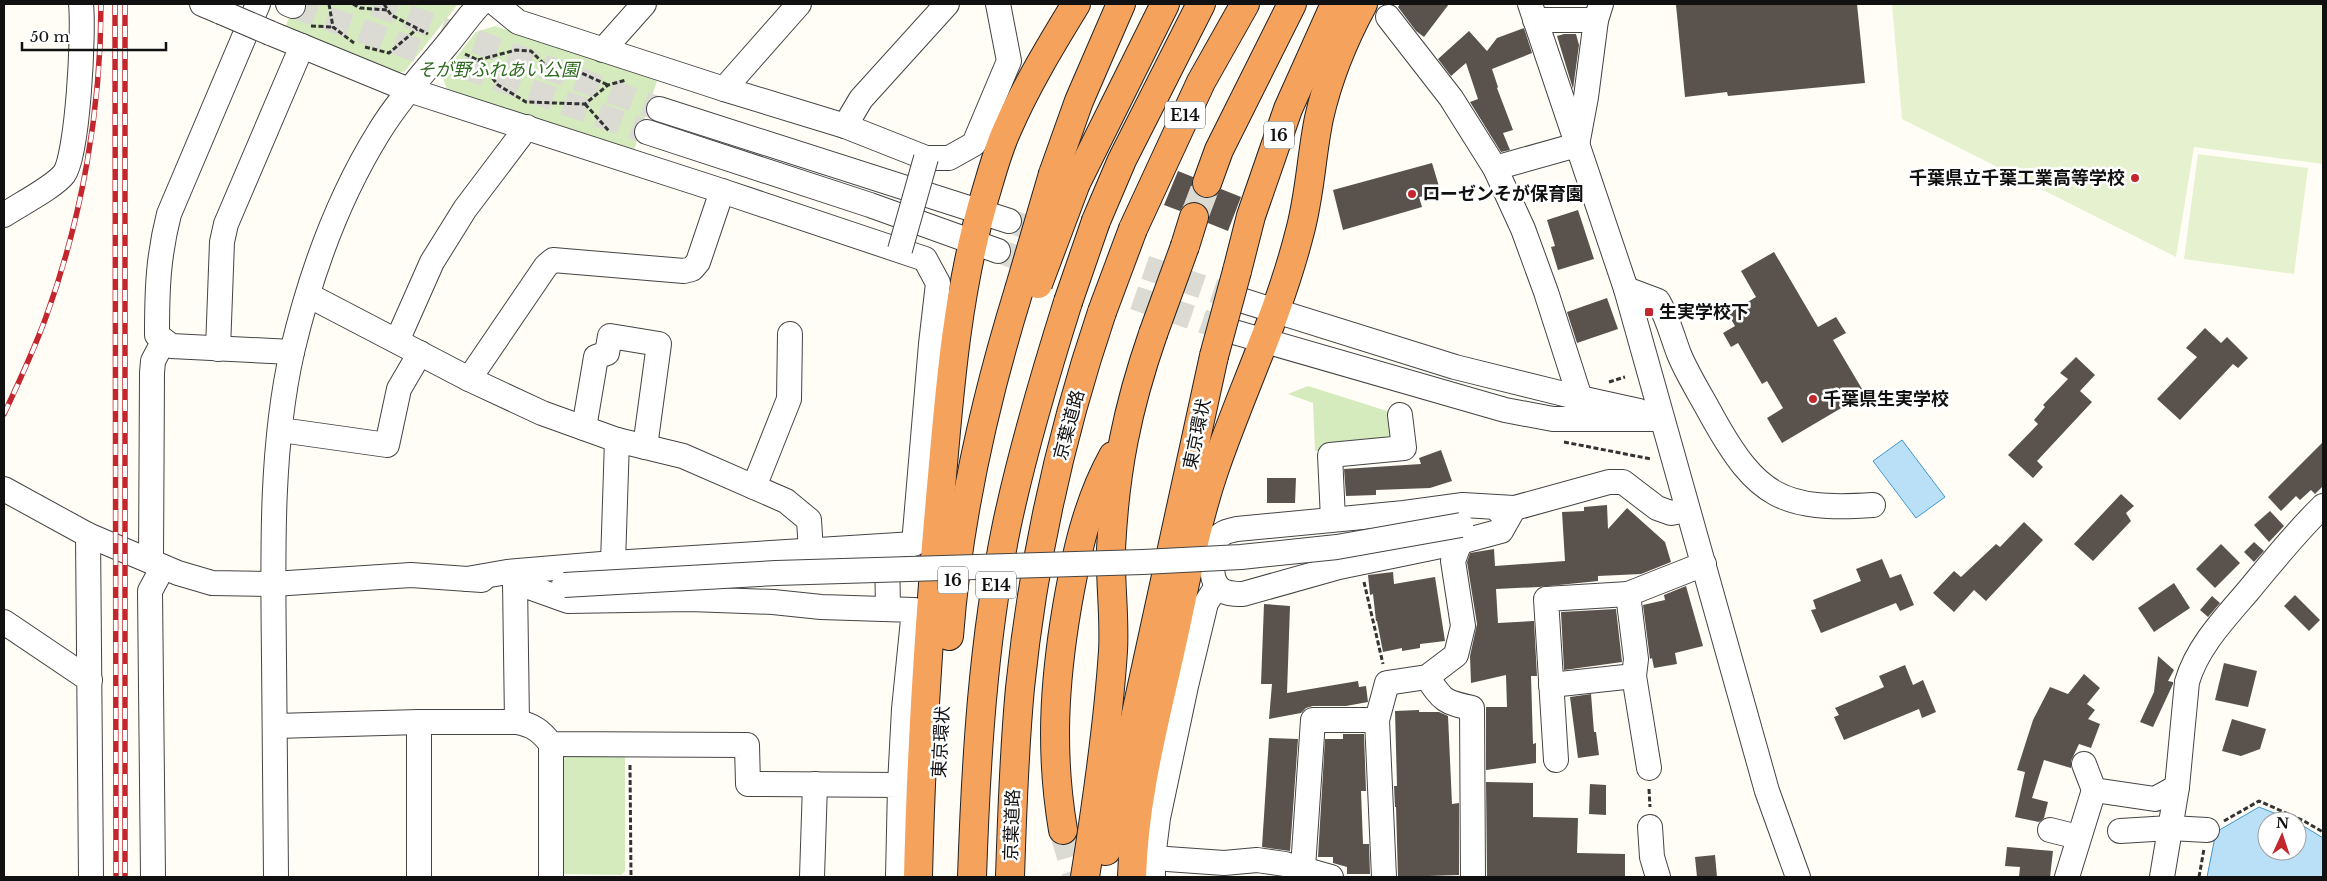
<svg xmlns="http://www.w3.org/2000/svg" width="2327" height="881" viewBox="0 0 2327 881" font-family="'Libre Baskerville','Noto Sans JP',serif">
  <rect width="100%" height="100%" fill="#fffdf5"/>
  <g fill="#d5ebbd">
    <path d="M 295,4 L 458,4 L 405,71 L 390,76 L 283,32 Z"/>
    <path d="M 495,26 L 657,81 L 632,156 L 449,96 L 442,75 L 476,32 Z"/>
    <path d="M 1308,386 L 1387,411 L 1395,446 L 1315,451 L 1313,403 L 1288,394 Z"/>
    <path d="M 563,752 L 625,755 L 625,871 L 621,875 L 563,874 L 558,757 Z"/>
  </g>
  <g fill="#e6f2cf">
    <path d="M 1892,4 L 2323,4 L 2323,164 L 2194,147 L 2176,257 L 1902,119 Z"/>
    <path d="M 2198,154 L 2308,168 L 2294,274 L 2184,259 Z"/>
  </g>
  <g fill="#b9e0f7" stroke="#3f96cf">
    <path d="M 1902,440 L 1945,497 L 1916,518 L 1873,461 Z"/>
    <path d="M 2259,807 L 2294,821 L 2267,821 L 2267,851 L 2297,851 L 2297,822 L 2323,838 L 2323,877 L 2207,877 L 2216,832 Z"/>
  </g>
  <g fill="#5a524d">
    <path d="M 1400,4 L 1449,4 L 1424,37 L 1416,31 L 1398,7 Z"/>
    <path d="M 1694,4 L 1857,4 L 1865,83 L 1728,96 L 1727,92 L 1685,97 L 1676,5 Z"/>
    <path d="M 1524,28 L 1532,53 L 1492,69 L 1498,87 L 1497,88 L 1513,130 L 1503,133 L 1510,150 L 1501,152 L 1470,102 L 1478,99 L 1466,63 L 1451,76 L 1438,59 L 1469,31 L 1487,51 L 1497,38 Z"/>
    <path d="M 1564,34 L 1576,34 L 1579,45 L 1573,89 L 1557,36 Z"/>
    <path d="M 1432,163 L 1441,193 L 1419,197 L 1422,207 L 1343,230 L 1333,190 Z"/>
    <path d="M 1178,171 L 1193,177 L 1192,186 L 1195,193 L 1201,197 L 1210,198 L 1217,195 L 1221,189 L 1241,197 L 1228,231 L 1208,223 L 1209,213 L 1205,206 L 1199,202 L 1190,202 L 1184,205 L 1180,211 L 1164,205 Z"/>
    <path d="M 1578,210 L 1594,259 L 1558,270 L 1551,247 L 1555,246 L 1547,220 Z"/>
    <path d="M 1774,252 L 1818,327 L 1836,317 L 1846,333 L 1833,340 L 1865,394 L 1782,443 L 1767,418 L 1783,408 L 1767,381 L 1762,384 L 1738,343 L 1731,347 L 1723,333 L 1735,326 L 1728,314 L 1756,297 L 1741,271 Z"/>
    <path d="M 1607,298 L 1618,329 L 1577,343 L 1567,312 Z"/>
    <path d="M 2205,328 L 2221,343 L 2227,337 L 2248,358 L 2238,368 L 2233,364 L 2180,420 L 2157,399 L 2197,357 L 2186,348 Z"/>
    <path d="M 2076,357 L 2095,375 L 2080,391 L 2092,402 L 2037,461 L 2043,467 L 2033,478 L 2008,455 L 2038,424 L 2034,420 L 2045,407 L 2043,405 L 2068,379 L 2060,373 Z"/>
    <path d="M 2323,442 L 2323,486 L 2315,494 L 2311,490 L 2300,500 L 2296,496 L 2281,511 L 2268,497 Z"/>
    <path d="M 1441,450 L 1452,481 L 1430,488 L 1376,490 L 1376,495 L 1346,496 L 1344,469 L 1421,464 L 1419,458 Z"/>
    <path d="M 1267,478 L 1296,478 L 1295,503 L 1267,503 Z"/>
    <path d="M 2121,494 L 2134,506 L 2126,513 L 2131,521 L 2093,561 L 2074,544 Z"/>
    <path d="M 1607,505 L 1608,529 L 1627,508 L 1665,542 L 1671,562 L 1641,574 L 1598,576 L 1598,581 L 1539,587 L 1496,589 L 1498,623 L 1534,621 L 1537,676 L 1531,676 L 1533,744 L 1536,743 L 1536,763 L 1486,770 L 1486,707 L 1507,707 L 1506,675 L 1471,683 L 1470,656 L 1477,624 L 1467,562 L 1470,553 L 1494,549 L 1495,566 L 1565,561 L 1562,512 L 1584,511 L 1584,507 Z"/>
    <path d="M 2270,511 L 2284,526 L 2269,542 L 2254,525 Z"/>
    <path d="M 2024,522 L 2043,540 L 1986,601 L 1974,590 L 1954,612 L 1933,593 L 1954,571 L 1961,577 L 1996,544 L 2000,547 Z"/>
    <path d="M 2254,542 L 2264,551 L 2254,562 L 2244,552 Z"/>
    <path d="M 2221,544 L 2240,563 L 2215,588 L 2196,569 Z"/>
    <path d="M 1882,559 L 1890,578 L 1901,574 L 1914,605 L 1900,611 L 1896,603 L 1821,633 L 1811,610 L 1816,609 L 1813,600 L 1861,581 L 1856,569 Z"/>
    <path d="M 1393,572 L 1394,584 L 1435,577 L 1445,641 L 1420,644 L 1420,648 L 1402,651 L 1402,648 L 1383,652 L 1377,621 L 1376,621 L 1373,594 L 1370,595 L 1368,575 Z"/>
    <path d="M 2174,583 L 2190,608 L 2154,632 L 2138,608 Z"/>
    <path d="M 1686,586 L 1703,646 L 1675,653 L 1677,664 L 1654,668 L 1652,658 L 1650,659 L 1643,605 L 1665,600 L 1664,595 Z"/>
    <path d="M 2295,595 L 2320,620 L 2309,631 L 2284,606 Z"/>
    <path d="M 2212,596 L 2220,603 L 2208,617 L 2200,610 Z"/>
    <path d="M 1264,604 L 1290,606 L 1287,693 L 1358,681 L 1359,687 L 1366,686 L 1368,702 L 1346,706 L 1313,706 L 1306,708 L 1301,713 L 1269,719 L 1272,684 L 1261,684 Z"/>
    <path d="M 1616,609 L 1622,662 L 1564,670 L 1561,612 Z"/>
    <path d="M 2158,656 L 2174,670 L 2168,681 L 2173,682 L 2173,684 L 2153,727 L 2140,722 L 2154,692 Z"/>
    <path d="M 2224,663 L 2257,671 L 2248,707 L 2215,700 Z"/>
    <path d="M 1905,665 L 1913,685 L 1923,680 L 1936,712 L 1922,718 L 1919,709 L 1844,740 L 1834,717 L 1839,715 L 1835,708 L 1884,687 L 1879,676 Z"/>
    <path d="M 2084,674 L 2100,688 L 2087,704 L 2095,710 L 2088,719 L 2100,724 L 2091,748 L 2079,744 L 2071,761 L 2071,768 L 2044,760 L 2032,798 L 2048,802 L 2044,818 L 2039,822 L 2015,817 L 2025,772 L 2017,770 L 2033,720 L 2050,687 L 2068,694 Z"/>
    <path d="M 1591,694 L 1594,732 L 1596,732 L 1599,755 L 1578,758 L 1570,697 Z"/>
    <path d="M 1419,710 L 1419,712 L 1439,712 L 1448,716 L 1452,804 L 1459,803 L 1459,875 L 1398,877 L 1396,807 L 1395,807 L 1394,786 L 1397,786 L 1395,711 Z"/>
    <path d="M 2232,719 L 2266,729 L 2260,749 L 2241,756 L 2222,751 Z"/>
    <path d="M 1343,734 L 1364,734 L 1366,791 L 1361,791 L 1363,844 L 1369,844 L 1370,874 L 1347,874 L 1347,867 L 1333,863 L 1333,857 L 1318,857 L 1325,739 L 1343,739 Z"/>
    <path d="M 1269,738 L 1298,739 L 1290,851 L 1262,847 Z"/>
    <path d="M 1486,782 L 1533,783 L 1533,817 L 1578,818 L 1577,853 L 1625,854 L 1625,877 L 1487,877 Z"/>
    <path d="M 1590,784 L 1606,785 L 1606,815 L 1589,814 Z"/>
    <path d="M 2007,847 L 2053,851 L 2050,877 L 2019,877 L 2020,867 L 2005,866 Z"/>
    <path d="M 1715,855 L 1717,877 L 1697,877 L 1695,857 Z"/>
  </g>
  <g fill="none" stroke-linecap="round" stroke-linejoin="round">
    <g stroke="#dbdad3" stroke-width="24" stroke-dasharray="24 12" stroke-linecap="butt">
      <path d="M 374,4 L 659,109"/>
      <path d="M 293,6 L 647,132"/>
      <path d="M 1009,221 L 1244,301"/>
      <path d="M 998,251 L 1234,332"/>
    </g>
    <g stroke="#dbdad3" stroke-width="28" stroke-dasharray="28 14" stroke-linecap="butt">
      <path d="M 1194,217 L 1207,183"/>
      <path d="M 1063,830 L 1077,877"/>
    </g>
    <defs>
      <g id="minor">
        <path d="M 202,4 L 221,12"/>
        <path d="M 258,4 L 169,214 C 158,257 157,290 157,335 L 171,346 L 292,352"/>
        <path d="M 288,4 L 293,6"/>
        <path d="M 496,4 L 518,22 L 724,89 L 799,4"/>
        <path d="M 1530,4 L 1626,289 L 1767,791 L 1798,877"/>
        <path d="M 1388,17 L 1451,98 L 1495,168 L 1523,229 L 1546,292 L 1580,398"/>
        <path d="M 1535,20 L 1596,20"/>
        <path d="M 270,33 L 409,90 L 722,191 L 925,259 L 938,283 L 931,344 L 914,544 L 613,563 L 507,572 L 467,579"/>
        <path d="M 603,50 L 644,4"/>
        <path d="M 724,89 L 845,126 L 926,158 L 949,158 L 974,144 L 1009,61 L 998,4"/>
        <path d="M 659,109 L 1009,221"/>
        <path d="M 845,126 L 861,99 L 947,4"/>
        <path d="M 647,132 L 870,205 L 998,251"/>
        <path d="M 1495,168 L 1577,145 L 1586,97 L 1596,20 L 1601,4"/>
        <path d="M 4,215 C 19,205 54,187 64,174 C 78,155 84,31 81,4"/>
        <path d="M 1626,289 L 1658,301 C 1668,318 1672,336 1679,354 C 1688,376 1702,397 1713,418 C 1757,497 1783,511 1873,505"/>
        <path d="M 308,295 L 469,379 L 542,413 L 617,440 L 683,456 L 786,501 L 809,520 L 811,551"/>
        <path d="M 1244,301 L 1455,367 L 1580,398 L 1639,411"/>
        <path d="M 1234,332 L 1505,410 L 1553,419 L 1662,419"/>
        <path d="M 397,341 L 432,262 L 465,209 L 527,127"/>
        <path d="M 218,349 L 222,242 L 226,224 L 302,46"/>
        <path d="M 469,379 L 546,266 L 553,260 L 684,271 L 692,269 L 698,262 L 722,191"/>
        <path d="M 584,428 L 596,357 L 607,353 L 610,336 L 659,344 L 645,447"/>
        <path d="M 281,430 L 387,445 L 399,389 L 420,353"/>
        <path d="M 754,487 L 789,399 L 790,334"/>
        <path d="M 4,489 L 88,535 L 178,573 L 212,583 L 273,584 L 411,575 L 482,580"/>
        <path d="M 1463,505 L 1514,508 L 1501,531 L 1460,542 L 1339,567 L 1243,594 C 1234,594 1223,594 1217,586 C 1209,574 1211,542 1222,534 C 1226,531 1232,530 1237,529 L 1404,513 Z"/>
        <path d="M 1500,512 L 1609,482 L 1623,482 L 1657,508 L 1671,513 L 1687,510"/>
        <path d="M 1333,519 L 1330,455 L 1404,448 L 1400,415"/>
        <path d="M 88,535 L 91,877"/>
        <path d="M 887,551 L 888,609"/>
        <path d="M 151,561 L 152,373 L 153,361 L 163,342"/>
        <path d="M 613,563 L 617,440"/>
        <path d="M 1628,594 L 1636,659 L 1634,676 L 1649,768"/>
        <path d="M 4,622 L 90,680"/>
        <path d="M 1427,677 C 1443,701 1444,702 1472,708 L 1473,877"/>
        <path d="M 1551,685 L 1634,676"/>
        <path d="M 517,722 L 515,582 L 568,601 L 690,599 L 773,602 L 821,607 L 914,610 L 904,709 L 900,785"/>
        <path d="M 275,726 L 419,722 L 517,722 C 533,725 541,731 551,744 L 747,745 L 748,784 L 900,785 L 898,877"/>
        <path d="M 1556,760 L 1546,599 L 1628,594 L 1704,564"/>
        <path d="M 2084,764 L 2094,790 L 2155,799 L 2177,787"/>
        <path d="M 1650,827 L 1652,857 L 1658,877"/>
        <path d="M 2050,830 L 2078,837"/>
        <path d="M 2120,831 L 2170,828 L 2207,830"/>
        <path d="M 1153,858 L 1224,863 L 1257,860 L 1285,864 L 1331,877"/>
        <path d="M 1303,868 L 1313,720 L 1377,720"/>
        <path d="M 153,877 L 150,591 L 163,567"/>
        <path d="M 276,877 C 276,804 275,731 274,658 C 273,558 270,450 292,352 C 310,276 338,198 379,132 C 398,101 422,75 445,47 C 457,33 467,18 480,4"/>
        <path d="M 419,877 L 419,722"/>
        <path d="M 551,877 L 551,744"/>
        <path d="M 812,877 L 815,784"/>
        <path d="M 1153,877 L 1153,858 L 1158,818 L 1186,686 L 1206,603 L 1217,586"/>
        <path d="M 1384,877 L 1377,720 L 1387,683 L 1427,677 L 1456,655 L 1463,626 L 1453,561 L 1460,542"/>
        <path d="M 2067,877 L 2094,790"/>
        <path d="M 2162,877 L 2177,787 L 2187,682 C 2197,647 2225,618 2249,590 C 2273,561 2296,532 2323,506"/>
      </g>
      <g id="highway">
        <path d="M 1053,174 L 1079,101 L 1121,4"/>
        <path d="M 1076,183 L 1165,4"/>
        <path d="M 1207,183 L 1219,150 L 1292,4"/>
        <path d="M 1096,221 L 1122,160 L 1201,4"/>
        <path d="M 1133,229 L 1201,82 L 1245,4"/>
        <path d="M 1185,246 L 1194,217"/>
        <path d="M 1237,271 L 1251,216 L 1288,109 L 1335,4"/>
        <path d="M 949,636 C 958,518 984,403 1019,290"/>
        <path d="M 1063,830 C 1050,753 1054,684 1067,607 C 1076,555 1087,503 1113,456"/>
        <path d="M 1106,851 L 1214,356"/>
        <path d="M 918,877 C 921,743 930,609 942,476 C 950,382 958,290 984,199 C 991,176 997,152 1007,130 C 1026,86 1051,45 1076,4"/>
        <path d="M 972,877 C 976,759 983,640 1007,524 C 1023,449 1045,375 1068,302"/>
        <path d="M 1010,877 C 1012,814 1014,751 1020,688 C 1033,561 1061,433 1102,312"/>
        <path d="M 1085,877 C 1097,802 1108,727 1113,651 C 1115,618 1110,583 1111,549 C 1115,470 1127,409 1153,334"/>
        <path d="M 1132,877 C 1134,798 1155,721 1172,644 C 1185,586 1195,527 1214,471 C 1241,392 1278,317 1299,235 C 1310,197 1311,157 1319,118 C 1328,78 1344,39 1363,4"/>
      </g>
    </defs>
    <use href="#minor" stroke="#444" stroke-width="26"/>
    <use href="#highway" stroke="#222" stroke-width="30"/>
    <g stroke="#333" stroke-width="3" stroke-dasharray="5 2.5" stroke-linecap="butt">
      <path d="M 329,4 L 333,27 L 354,43"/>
      <path d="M 353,4 L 360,8 L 387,10"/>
      <path d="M 384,4 L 391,15 L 428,34"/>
      <path d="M 311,26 L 333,27"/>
      <path d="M 365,47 L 389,53 L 417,29"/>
      <path d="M 465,54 L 478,60 L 498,85 L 526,102 L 585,104 L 608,85 L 626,80"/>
      <path d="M 478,60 L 516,50 L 531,51 L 545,65 L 565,71 L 579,72 L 608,85"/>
      <path d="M 585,104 L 609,131"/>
      <path d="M 1609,382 L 1625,377"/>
      <path d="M 1564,442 L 1651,459"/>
      <path d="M 1364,582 L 1383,664"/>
      <path d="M 630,765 L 631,877"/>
      <path d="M 1649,789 L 1650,807"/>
      <path d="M 2224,821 L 2259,801 L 2304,821 L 2323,832"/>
      <path d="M 2199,877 L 2204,849"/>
    </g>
    <use href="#minor" stroke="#fff" stroke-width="24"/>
    <use href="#highway" stroke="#f5a25d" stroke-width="28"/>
    <defs>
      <g id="rail">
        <path d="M 115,4 L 116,877"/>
        <path d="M 125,4 L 125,877"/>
        <path d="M 4,414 C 19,382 34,350 46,317 C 82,218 101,109 101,4"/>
      </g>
    </defs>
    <use href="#rail" stroke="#c4262e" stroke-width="5.5"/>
    <use href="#rail" stroke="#fff" stroke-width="4" stroke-dasharray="11" stroke-linecap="butt"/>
    <defs>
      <g id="minor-bridge">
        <path d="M 221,12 L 270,33"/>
        <path d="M 900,250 L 926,158"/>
        <path d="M 564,585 L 776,573 L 1143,562 L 1241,557 L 1337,547 L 1461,525"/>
      </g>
      <g id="highway-bridge">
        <path d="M 1038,284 L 1076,183"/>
        <path d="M 1019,290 L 1053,174"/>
        <path d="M 1068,302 L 1096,221"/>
        <path d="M 1102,312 L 1133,229"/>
        <path d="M 1153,334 L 1185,246"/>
        <path d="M 1214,356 L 1237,271"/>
      </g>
    </defs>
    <use href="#minor-bridge" stroke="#444" stroke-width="26" stroke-linecap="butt"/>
    <use href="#highway-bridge" stroke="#222" stroke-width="30" stroke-linecap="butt"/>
    <use href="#minor-bridge" stroke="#fff" stroke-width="24"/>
    <use href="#highway-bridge" stroke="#f5a25d" stroke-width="28"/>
  </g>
  <g fill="#c4262e" stroke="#fff" stroke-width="2">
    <circle cx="2135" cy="178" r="5"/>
    <circle cx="1412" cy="194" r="5"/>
    <rect x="1644" y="307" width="10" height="10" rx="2.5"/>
    <circle cx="1813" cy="399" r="5"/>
  </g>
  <g text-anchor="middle" stroke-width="5" stroke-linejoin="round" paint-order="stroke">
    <g fill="#fff" stroke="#585858" stroke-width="1">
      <rect x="1165" y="101.5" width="40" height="27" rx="4"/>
      <rect x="1264" y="121.5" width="30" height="27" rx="4"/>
      <rect x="938" y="566.5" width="30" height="27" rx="4"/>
      <rect x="976" y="571.5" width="40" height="27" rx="4"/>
    </g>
    <g font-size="16" font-weight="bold" fill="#111">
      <text x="1185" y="121">E14</text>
      <text x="1279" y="141">16</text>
      <text x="953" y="586">16</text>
      <text x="996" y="591">E14</text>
    </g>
    <g font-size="18" font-style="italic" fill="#2f6b1f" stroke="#fff">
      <text x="498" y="76">そが野ふれあい公園</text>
    </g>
    <g font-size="18" font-weight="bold" fill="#111" stroke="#fff" text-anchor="start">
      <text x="2125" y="184" text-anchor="end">千葉県立千葉工業高等学校</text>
      <text x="1422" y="200">ローゼンそが保育園</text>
      <text x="1659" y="318">生実学校下</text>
      <text x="1823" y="405">千葉県生実学校</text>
    </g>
    <g font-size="18" fill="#111" stroke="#fff">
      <text transform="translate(1069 425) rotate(-75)" y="6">京葉道路</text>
      <text transform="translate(1197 434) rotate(-78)" y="6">東京環状</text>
      <text transform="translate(941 742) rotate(-87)" y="6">東京環状</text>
      <text transform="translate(1012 825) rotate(-88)" y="6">京葉道路</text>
    </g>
  </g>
  <rect width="2327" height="881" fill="none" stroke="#111111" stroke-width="10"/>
  <g transform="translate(2282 836) rotate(3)"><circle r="24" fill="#ffffff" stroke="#a0a0a0"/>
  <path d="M0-4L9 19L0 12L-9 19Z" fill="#c4262e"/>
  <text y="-8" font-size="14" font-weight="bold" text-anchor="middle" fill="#111111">N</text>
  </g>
  <path d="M22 42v8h144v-8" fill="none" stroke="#111111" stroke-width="2.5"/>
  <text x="30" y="42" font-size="15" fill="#111111" stroke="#ffffff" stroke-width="4" paint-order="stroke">50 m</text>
</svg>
